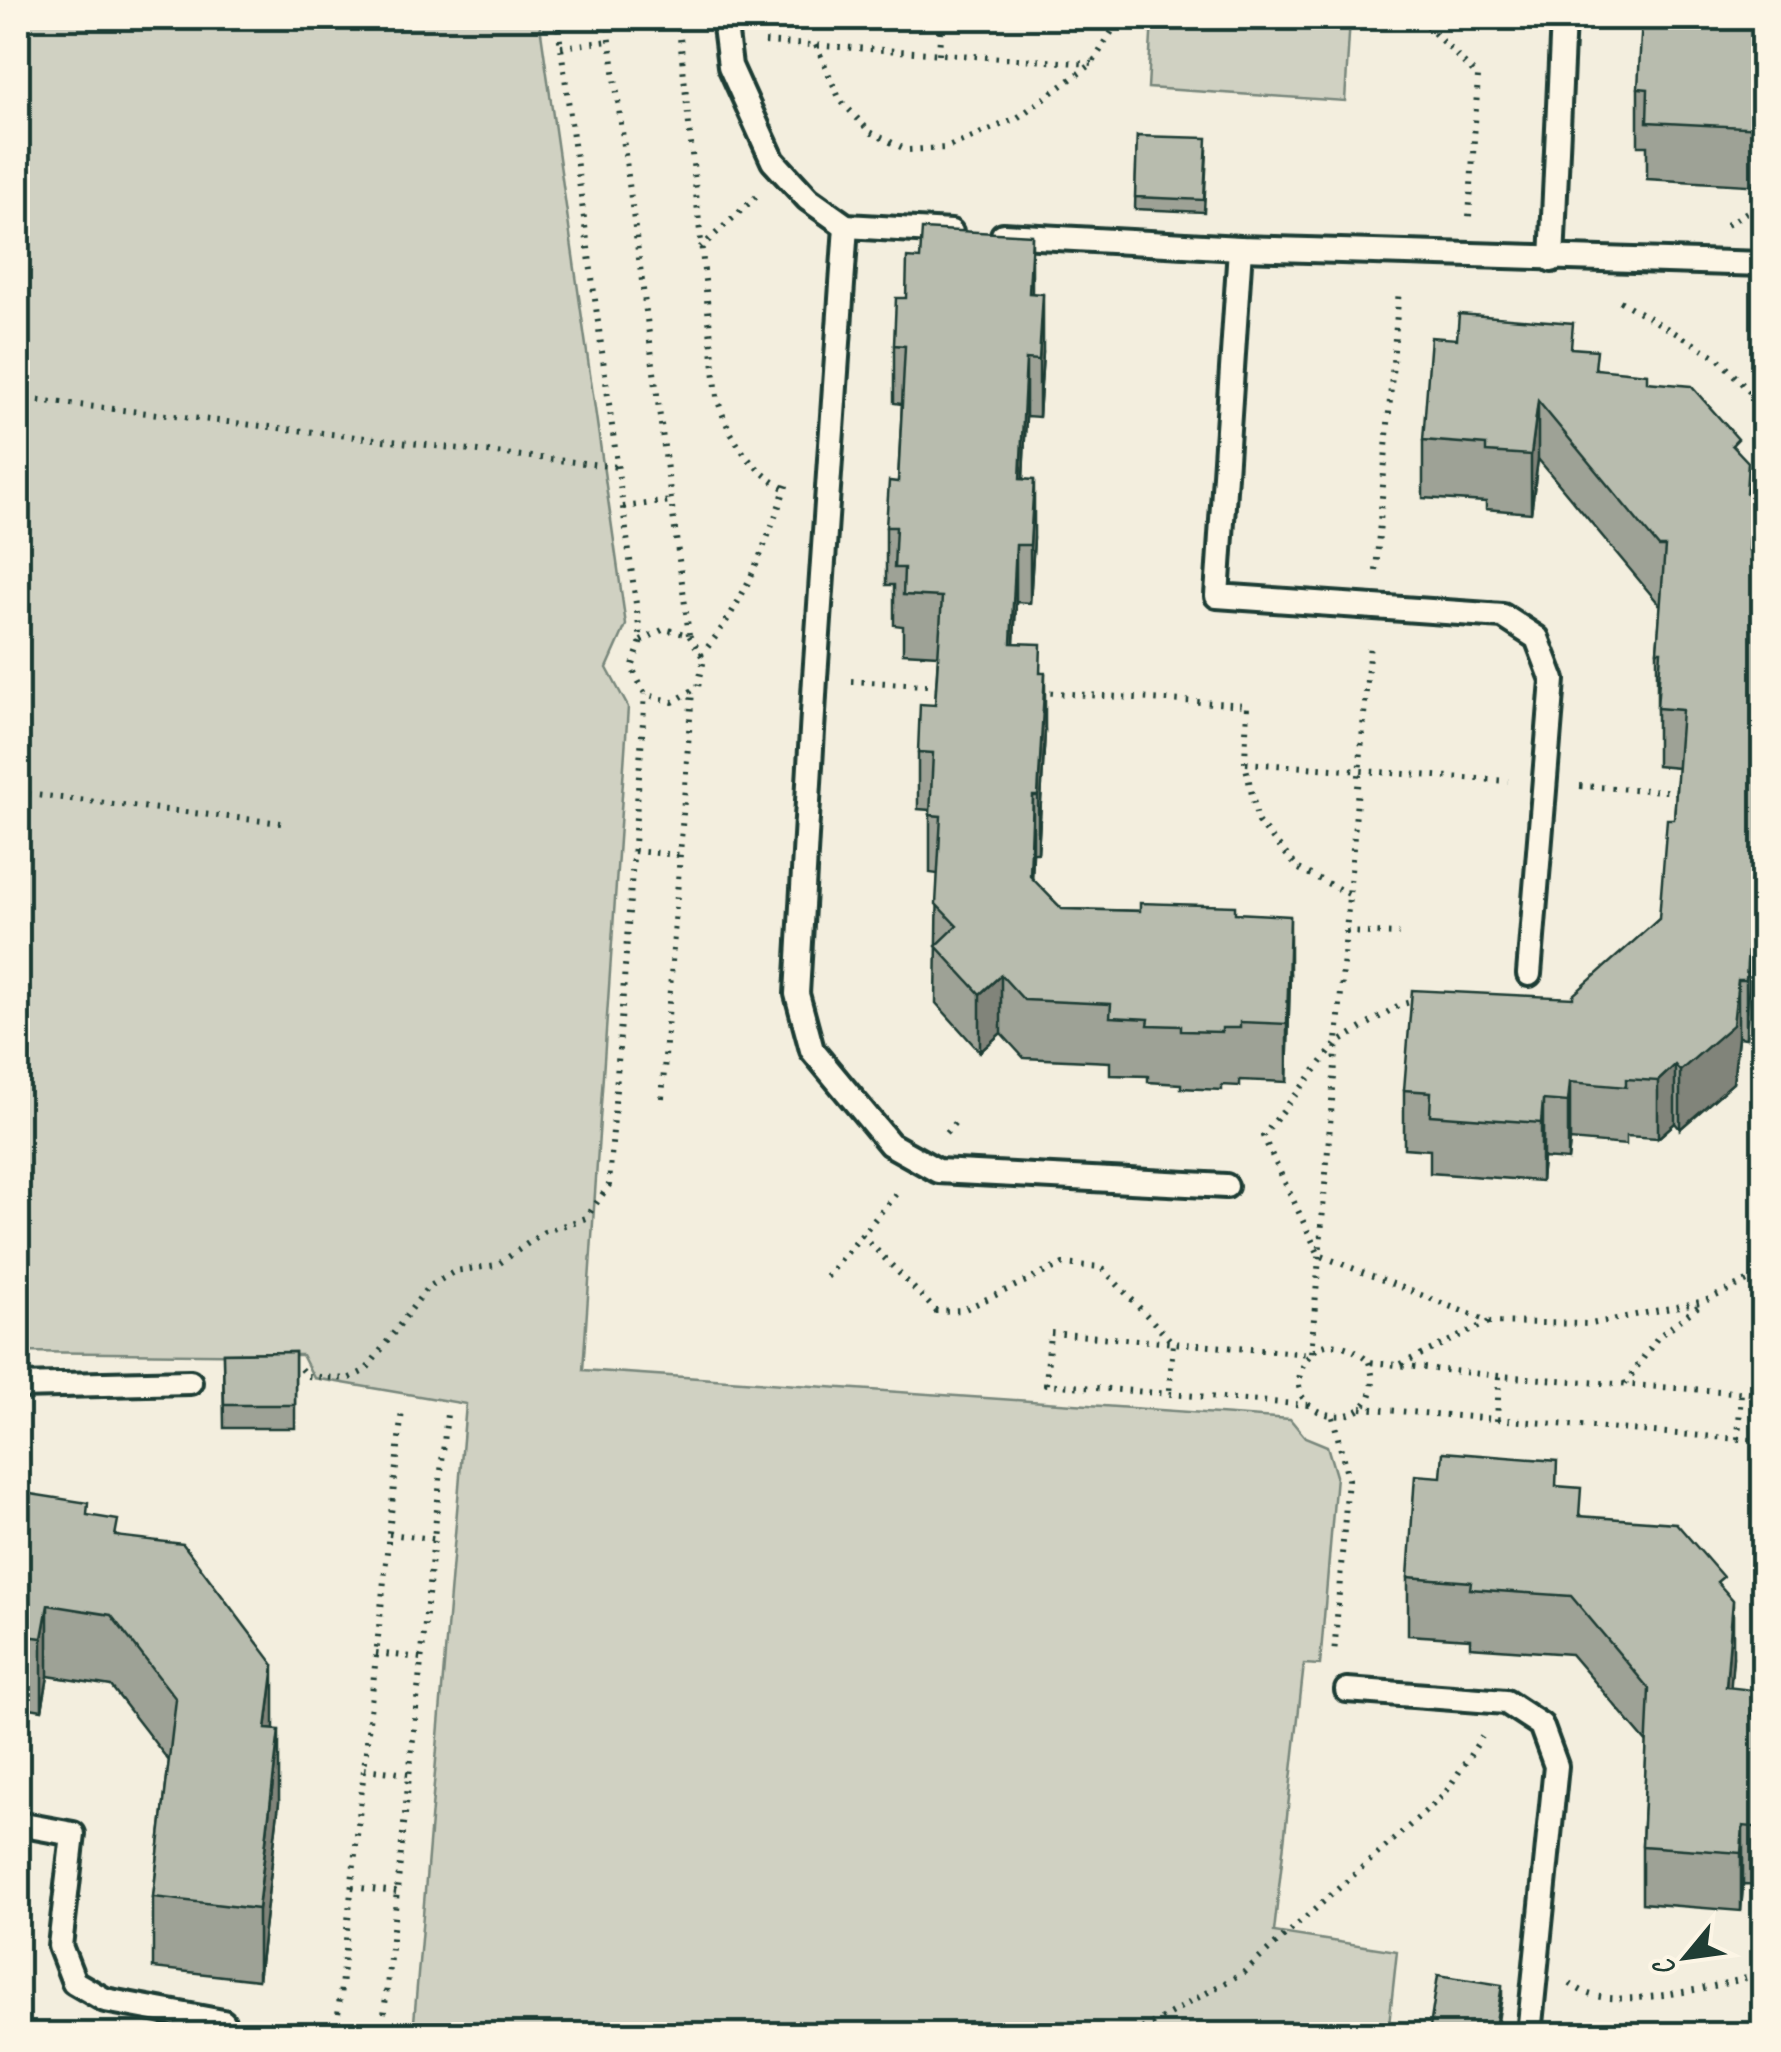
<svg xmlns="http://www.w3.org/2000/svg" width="1781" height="2052" viewBox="0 0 1781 2052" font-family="Caveat,sans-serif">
  <rect width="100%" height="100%" fill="#f3eede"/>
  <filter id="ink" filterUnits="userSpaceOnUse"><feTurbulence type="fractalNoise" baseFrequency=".01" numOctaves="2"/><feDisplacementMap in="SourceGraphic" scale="20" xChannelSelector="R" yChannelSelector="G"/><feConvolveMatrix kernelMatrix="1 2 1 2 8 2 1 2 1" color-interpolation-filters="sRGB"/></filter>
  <g filter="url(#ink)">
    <g fill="#d0d1c2" stroke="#78877b" stroke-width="2.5">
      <path d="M 18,18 L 539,18 L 626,625 L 607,668 L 628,707 L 583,1370 L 1290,1419 L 1305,1437 L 1327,1446 L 1336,1476 L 1320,1665 L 1304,1664 L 1274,1932 L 1397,1951 L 1388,2034 L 413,2034 L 466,1404 L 314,1378 L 302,1355 L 18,1352 Z"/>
      <path d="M 1152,18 L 1350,18 L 1345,101 L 1148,88 Z"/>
    </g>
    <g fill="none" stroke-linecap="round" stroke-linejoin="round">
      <defs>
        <g id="service">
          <path d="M 724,18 L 730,66 L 773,161 L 808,199 L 846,226 L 951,232"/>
          <path d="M 846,226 L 815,678 L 797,994 L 812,1050 L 890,1144 L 938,1171 L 1226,1186"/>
          <path d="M 1003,235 L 1240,248 L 1764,264"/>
          <path d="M 1240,248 L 1217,596 L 1503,616 L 1537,638 L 1553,680 L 1529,974"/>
          <path d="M 1552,260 L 1563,18"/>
          <path d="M 18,1386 L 190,1382"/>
          <path d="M 1347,1690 L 1506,1702 L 1541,1725 L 1556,1766 L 1529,2034"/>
          <path d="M 18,1824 L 73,1834 L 60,1946 L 74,1982 L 105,2000 L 223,2022"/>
        </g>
      </defs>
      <use href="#service" stroke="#1f3d34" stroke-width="30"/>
      <g stroke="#1f3d34" stroke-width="6" stroke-dasharray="2.5 8" stroke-linecap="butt">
        <path d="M 557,18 L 641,641 L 632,668 L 645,694 L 673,702 L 698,687 L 704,659 L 689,635 L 664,629 L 641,641"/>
        <path d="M 607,18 L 689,635"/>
        <path d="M 678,18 L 717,397 C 728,437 749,468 785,489"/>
        <path d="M 1419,18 L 1478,77 L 1469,217"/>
        <path d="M 765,42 L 1092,64"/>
        <path d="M 816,45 L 840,100 L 870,132 L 907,150 L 946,148 L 1017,118 L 1092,64 L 1120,18"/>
        <path d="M 561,47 L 610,41"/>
        <path d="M 939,54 L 941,18"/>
        <path d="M 1727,225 L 1764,201"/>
        <path d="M 700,248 L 756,197"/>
        <path d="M 1620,301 L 1717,357 L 1764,407"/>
        <path d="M 18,398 L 618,467"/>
        <path d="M 623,507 L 671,501"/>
        <path d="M 1376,571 L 1399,289"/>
        <path d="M 701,655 C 745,604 765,546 787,483"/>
        <path d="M 851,681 L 943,686"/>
        <path d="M 1040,692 L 1247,705 L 1245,763 L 1258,822 L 1299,869 L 1349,894"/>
        <path d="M 1246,763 L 1508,781"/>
        <path d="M 1580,786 L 1682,792"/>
        <path d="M 18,793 L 281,823"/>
        <path d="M 634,851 L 680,855"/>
        <path d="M 1346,932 L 1399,934"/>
        <path d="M 1418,1000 L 1399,1005 L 1336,1044 L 1263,1136 L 1319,1255 L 1490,1322 L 1591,1324 L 1705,1301 L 1758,1276 L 1764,1270"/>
        <path d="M 662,1098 L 692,691"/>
        <path d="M 946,1133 L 958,1119"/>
        <path d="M 862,1235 L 936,1311 L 963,1310 L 1063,1264 L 1101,1267 L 1173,1343 L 1169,1394"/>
        <path d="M 827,1277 L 900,1189"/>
        <path d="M 1369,1362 C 1395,1441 1273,1425 1304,1364 C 1319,1334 1349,1343 1369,1362 L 1499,1376 L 1764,1394"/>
        <path d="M 1401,1364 L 1489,1322"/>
        <path d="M 291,1367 L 299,1367 L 307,1376 L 348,1379 L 366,1370 L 427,1288 L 455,1271 L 497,1265 L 544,1232 L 586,1218 L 609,1185 L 645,694"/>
        <path d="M 1625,1384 L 1658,1337 L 1704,1302"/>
        <path d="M 1308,1405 L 1046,1384 L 1050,1333 L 1311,1354 L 1370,643"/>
        <path d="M 1361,1408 L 1764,1441"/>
        <path d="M 1333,1417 L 1348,1479 L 1334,1655"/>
        <path d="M 1497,1421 L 1499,1376"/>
        <path d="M 1738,1439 L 1741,1392"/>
        <path d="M 389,1534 L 434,1539"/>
        <path d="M 1762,1574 L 1764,1575"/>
        <path d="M 376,1653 L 421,1658"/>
        <path d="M 364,1769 L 409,1774"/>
        <path d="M 352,1887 L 397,1892"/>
        <path d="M 1570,1984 C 1577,1988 1584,1993 1592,1995 C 1629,2007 1725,1985 1764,1973"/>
        <path d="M 336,2033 L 348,2034"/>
        <path d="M 336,2034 L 402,1410"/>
        <path d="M 382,2034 L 447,1414"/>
        <path d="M 1133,2034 L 1244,1972 L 1444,1795 L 1482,1737"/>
      </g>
      <use href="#service" stroke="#fcf5e5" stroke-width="22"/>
    </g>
    <g fill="#9ea296" stroke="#1f3d34" stroke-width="2.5">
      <path d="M 1764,18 L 1763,186 L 1647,179 L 1647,146 L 1638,146 L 1638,88 Z"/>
      <path d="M 1137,136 L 1207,150 L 1204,212 L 1135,209 Z"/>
      <path d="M 920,259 L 1032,293 L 1043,352 L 1039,417 L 1026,416 L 1023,479 L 1034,538 L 1030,603 L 1016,602 L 1014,643 L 1041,673 L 1045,731 L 1038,853 L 1033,853 L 1032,879 L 1062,909 L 1235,913 L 1290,973 L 1287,1082 L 1240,1080 L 1240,1086 L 1222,1085 L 1222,1090 L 1181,1088 L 1181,1084 L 1148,1082 L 1148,1076 L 1110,1075 L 1110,1062 L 1024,1058 L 1001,1033 L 980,1052 L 936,1003 L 938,874 L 930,873 L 930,810 L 918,809 L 918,752 L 935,705 L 938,655 L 903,653 L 903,626 L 894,625 L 894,585 L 886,585 L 886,527 L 898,482 L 902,404 L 894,403 L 894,345 L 906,298 Z"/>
      <path d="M 1573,349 L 1597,369 L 1647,382 L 1738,452 L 1748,494 L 1753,551 L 1764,551 L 1764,987 L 1749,986 L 1746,1038 L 1738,1037 L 1733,1083 L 1680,1129 L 1675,1123 L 1658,1138 L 1626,1136 L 1626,1145 L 1570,1140 L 1568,1160 L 1543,1158 L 1541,1181 L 1430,1173 L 1430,1150 L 1404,1148 L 1404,1090 L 1573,998 L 1659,919 L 1674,819 L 1678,768 L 1657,766 L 1657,651 L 1661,604 L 1659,604 L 1538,459 L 1531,513 L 1486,509 L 1486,502 L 1423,498 L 1423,440 Z"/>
      <path d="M 295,1352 L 295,1428 L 224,1428 L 223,1353 Z"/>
      <path d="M 1557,1486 L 1581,1516 L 1723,1589 L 1733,1657 L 1730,1688 L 1753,1715 L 1764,1716 L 1764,1885 L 1743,1884 L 1741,1911 L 1642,1903 L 1642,1846 L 1647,1743 L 1571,1654 L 1470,1647 L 1470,1639 L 1408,1635 L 1408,1577 Z"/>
      <path d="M 18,1492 L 88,1516 L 118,1536 L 274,1730 L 279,1802 L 258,1980 L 153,1968 L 153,1897 L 169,1761 L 111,1686 L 48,1676 L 42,1710 L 18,1706 Z"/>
    </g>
    <g fill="#81847a" stroke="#1f3d34" stroke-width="2.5">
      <path d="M 1764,116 L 1764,174 L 1763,186 L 1763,128 Z"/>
      <path d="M 1032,235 L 1032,293 L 1029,293 Z"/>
      <path d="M 1043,294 L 1043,352 L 1039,417 L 1039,360 Z"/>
      <path d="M 1026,359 L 1026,416 L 1020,537 L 1020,479 Z"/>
      <path d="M 1538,401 L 1538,459 L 1531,513 L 1531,455 Z"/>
      <path d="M 1034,480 L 1034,538 L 1030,603 L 1030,545 Z"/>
      <path d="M 1753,494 L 1753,552 L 1749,550 Z"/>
      <path d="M 1016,545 L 1016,602 L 1011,700 L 1011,643 Z"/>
      <path d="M 1045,673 L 1045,731 L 1038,853 L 1038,796 Z"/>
      <path d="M 1033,796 L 1033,853 L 1030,934 L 1030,876 Z"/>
      <path d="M 1290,916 L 1290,973 L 1287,1082 L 1287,1024 Z"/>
      <path d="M 1749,929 L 1749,986 L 1746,1038 L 1746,980 Z"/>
      <path d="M 1001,975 L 1001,1033 L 980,1052 L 980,994 Z"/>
      <path d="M 1738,980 L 1738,1037 L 1733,1083 L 1680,1129 L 1680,1071 Z"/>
      <path d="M 1675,1065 L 1675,1123 L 1658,1138 L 1658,1081 Z"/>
      <path d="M 1570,1082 L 1570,1140 L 1568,1160 L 1568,1102 Z"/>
      <path d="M 1543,1100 L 1543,1158 L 1541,1181 L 1541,1123 Z"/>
      <path d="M 1733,1600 L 1733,1657 L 1726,1745 L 1726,1687 Z"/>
      <path d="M 48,1605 L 48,1676 L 42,1710 L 42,1638 Z"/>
      <path d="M 274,1665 L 274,1736 L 266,1729 Z"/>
      <path d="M 279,1730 L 279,1802 L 258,1980 L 258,1909 Z"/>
      <path d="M 1743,1826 L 1743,1884 L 1741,1911 L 1741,1853 Z"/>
      <path d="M 1502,1985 L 1502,1996 L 1496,2034 L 1494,2034 Z"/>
    </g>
    <g fill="#b8bcae" stroke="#1f3d34" stroke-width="2.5">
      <path d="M 1642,18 L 1764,18 L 1763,128 L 1647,122 L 1648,89 L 1638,88 Z"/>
      <path d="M 1137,136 L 1207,138 L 1204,200 L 1135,197 Z"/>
      <path d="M 922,229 L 1032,235 L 1029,293 L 1043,294 L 1039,360 L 1026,359 L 1020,479 L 1034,480 L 1030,545 L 1016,545 L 1011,643 L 1041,644 L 1040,673 L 1045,673 L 1038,796 L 1033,796 L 1030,876 L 1062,909 L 1140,911 L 1140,903 L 1235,906 L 1235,913 L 1290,916 L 1287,1024 L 1240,1022 L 1240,1028 L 1222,1028 L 1222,1032 L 1181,1031 L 1181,1026 L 1148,1025 L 1149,1019 L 1110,1017 L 1111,1004 L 1024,1000 L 1001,975 L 980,994 L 936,946 L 957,926 L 936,904 L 941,816 L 930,815 L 933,753 L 918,752 L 920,704 L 935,705 L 942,597 L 903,595 L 904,568 L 894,568 L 896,527 L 886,527 L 889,481 L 898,482 L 905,346 L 894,345 L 896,298 L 906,298 L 907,258 L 920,259 Z"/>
      <path d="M 1459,314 L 1573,323 L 1571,348 L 1597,350 L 1595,369 L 1647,374 L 1647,382 L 1691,386 L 1738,439 L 1732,445 L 1748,462 L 1746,493 L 1753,494 L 1749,550 L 1764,551 L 1764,930 L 1749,929 L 1746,980 L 1738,980 L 1733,1025 L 1680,1071 L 1675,1065 L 1658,1081 L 1626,1079 L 1626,1087 L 1570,1082 L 1568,1102 L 1543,1100 L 1541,1123 L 1430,1115 L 1431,1092 L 1404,1090 L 1412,990 L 1573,998 L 1573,995 L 1659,919 L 1667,819 L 1674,819 L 1682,710 L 1657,708 L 1661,651 L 1657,651 L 1665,547 L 1659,547 L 1538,401 L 1531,455 L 1486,452 L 1486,445 L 1423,440 L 1431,337 L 1457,339 Z"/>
      <path d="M 295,1352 L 295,1405 L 224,1405 L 223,1353 Z"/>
      <path d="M 1443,1452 L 1557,1461 L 1556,1486 L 1581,1488 L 1579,1516 L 1676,1523 L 1723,1577 L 1717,1582 L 1733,1600 L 1726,1687 L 1753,1690 L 1751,1715 L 1764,1716 L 1764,1828 L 1743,1826 L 1741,1853 L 1642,1846 L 1649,1689 L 1571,1596 L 1470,1589 L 1471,1582 L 1408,1577 L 1415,1475 L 1441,1477 Z"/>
      <path d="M 18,1492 L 88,1503 L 87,1515 L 118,1520 L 115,1536 L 183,1544 L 274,1665 L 266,1729 L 279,1730 L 258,1909 L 153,1897 L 176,1699 L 111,1615 L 48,1605 L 42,1638 L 18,1635 Z"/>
      <path d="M 1438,1975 L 1502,1985 L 1494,2034 L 1429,2034 Z"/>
    </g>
  </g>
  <rect width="1781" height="2052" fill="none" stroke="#fcf5e5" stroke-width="60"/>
  <rect x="30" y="30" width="1721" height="1992" fill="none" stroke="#1f3d34" stroke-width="4" filter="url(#ink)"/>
  <g transform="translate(1686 1957) rotate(241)" stroke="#fcf5e5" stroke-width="8" paint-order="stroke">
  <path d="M0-8L18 38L0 25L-18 38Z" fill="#1f3d34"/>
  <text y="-15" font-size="28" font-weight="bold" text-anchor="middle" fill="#1f3d34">С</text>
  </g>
</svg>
